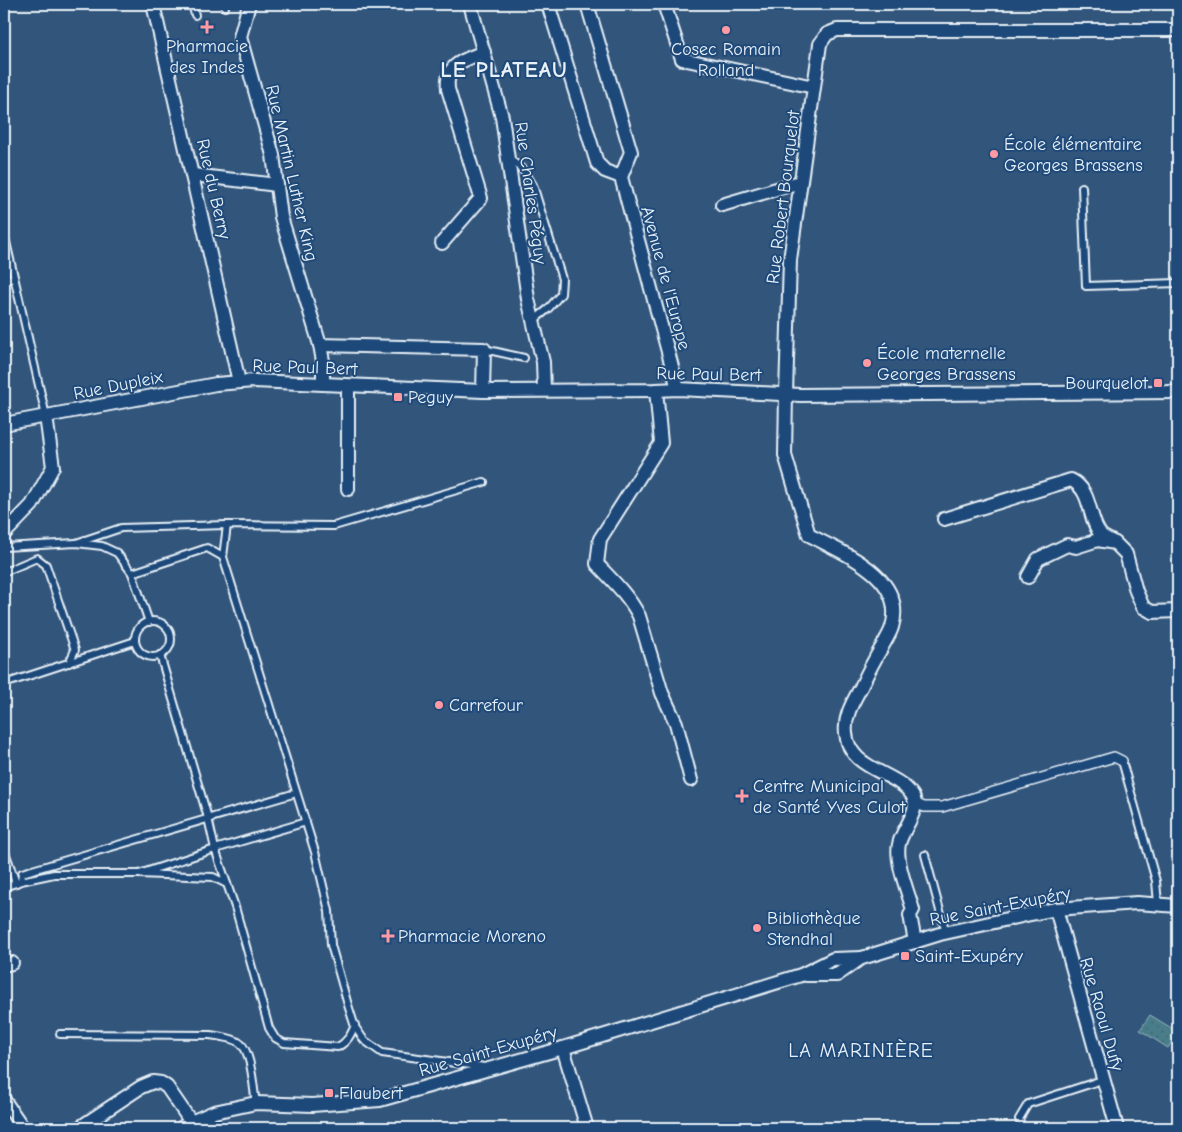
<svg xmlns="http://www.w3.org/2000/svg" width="1182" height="1132" viewBox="0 0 1182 1132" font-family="'Comic Neue',sans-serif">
  <defs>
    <pattern id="green-dots" width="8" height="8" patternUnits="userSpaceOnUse" patternTransform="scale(1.25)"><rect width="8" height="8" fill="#4a7d8a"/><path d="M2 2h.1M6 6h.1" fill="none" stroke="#48656d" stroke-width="1.8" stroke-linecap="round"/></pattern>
  </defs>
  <rect width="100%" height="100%" fill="#32557b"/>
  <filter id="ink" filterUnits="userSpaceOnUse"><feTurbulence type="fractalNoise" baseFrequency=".02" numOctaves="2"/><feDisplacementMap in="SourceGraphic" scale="10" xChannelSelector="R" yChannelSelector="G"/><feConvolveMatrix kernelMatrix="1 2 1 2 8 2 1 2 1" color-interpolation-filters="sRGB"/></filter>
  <g filter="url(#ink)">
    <path fill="url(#green-dots)" stroke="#99b7c1" d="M 1150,1015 L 1178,1032 L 1168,1048 L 1140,1030 Z"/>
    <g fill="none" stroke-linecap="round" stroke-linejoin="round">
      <defs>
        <g id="service">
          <path d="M 192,4 L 195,15"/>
          <path d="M 224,4 L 225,7"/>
          <path d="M 508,159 C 521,166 526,173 533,185 L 562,279 L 561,294 L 548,309 L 533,321"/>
          <path d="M 1082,187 L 1086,286 L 1178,283"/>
          <path d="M 4,233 L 46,416"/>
          <path d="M 4,280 L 14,278"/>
          <path d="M 484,349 L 524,358"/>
          <path d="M 76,543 L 121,528 L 227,525 L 334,526 L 484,482"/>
          <path d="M 4,547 L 76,543 L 102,546 L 117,553 L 132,573 L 149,622"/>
          <path d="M 223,557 L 227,525"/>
          <path d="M 4,572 L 37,558 L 46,565 L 75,650 L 69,663"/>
          <path d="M 132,573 L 207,548 L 223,557 L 315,852 L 329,911 L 331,945 L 348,1005 L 355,1027 L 364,1040 L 382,1053 L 485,1067"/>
          <circle cx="153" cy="639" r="18"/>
          <path d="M 160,655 L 208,818 L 215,849 L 235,907 L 269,1028 L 275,1038 L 284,1043 L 338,1047 C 347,1042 351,1035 355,1025"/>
          <path d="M 4,684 L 135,641"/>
          <path d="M 1122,761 L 1156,881 L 1158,904"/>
          <path d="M 4,849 L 16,883 L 21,881 L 22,873 L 296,793"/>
          <path d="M 925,855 L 946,933"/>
          <path d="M 21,881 L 54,874 L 139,874"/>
          <path d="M 227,884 L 213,877 L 139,874 L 215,849 L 306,822"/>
          <path d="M 4,887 L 16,883"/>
          <path d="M 60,1034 L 210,1035 C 220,1037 232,1037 240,1043 C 252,1052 253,1088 256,1103"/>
          <path d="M 1022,1128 L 1019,1119 L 1028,1104 L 1102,1080"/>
        </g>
        <path id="pedestrian" d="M 915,803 L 924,807 L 942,807 L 1114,757 L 1122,761"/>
        <g id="minor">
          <path d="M 153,4 L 239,382"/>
          <path d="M 249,4 L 240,37 L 273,155 L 281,217 L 320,345 L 484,349 L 483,391"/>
          <path d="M 470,4 L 502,117 L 528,299 L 543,362 L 544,390"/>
          <path d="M 548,4 L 597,163 L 605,171 L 621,177"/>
          <path d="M 587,4 L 631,152 L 621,177 L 678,389"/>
          <path d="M 664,4 L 682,59 L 814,87"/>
          <path d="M 193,175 L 277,185"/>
          <path d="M 722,205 L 800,182"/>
          <path d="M 442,243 L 481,198 L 448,89 C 445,64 464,60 484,52"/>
          <path d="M 320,345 L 323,361 L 323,384"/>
          <path d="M 348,386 L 348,489"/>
          <path d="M 656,390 L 661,443 L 600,539 L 597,564 C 612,580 629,596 639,616 L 662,693 L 676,723 L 691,780"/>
          <path d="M 4,424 L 216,384 L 254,381 L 483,391 L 656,390 L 678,389 L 800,395 L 1178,392"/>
          <path d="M 944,519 L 1071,480 C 1093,491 1087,518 1101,535 C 1104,538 1111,541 1115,543"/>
          <path d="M 4,534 L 32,505 L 53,467 L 46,416"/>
          <path d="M 1028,577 L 1038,559 L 1067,545 L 1076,547 L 1098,540 L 1115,543 L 1126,554 L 1136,591 L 1143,607 L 1152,612 L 1178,611"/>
          <path d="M 1056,909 L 1117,1128"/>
          <path d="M 915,942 L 910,915 L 913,910 C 908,892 895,861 899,844 C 902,829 922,809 912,795 C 895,770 849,771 846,733 C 844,716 853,702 861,687 C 867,674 874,660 882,647 C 885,641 890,634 892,627 C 907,577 843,553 809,535 L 785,455 L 786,394 L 790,260 L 820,44 L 827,34 L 837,30 L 1178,30"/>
          <path d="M 4,965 L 12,963"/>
          <path d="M 806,975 L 837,975 L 861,958"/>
          <path d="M 563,1048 L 587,1128"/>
          <path d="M 4,1100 L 23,1128"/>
          <path d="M 79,1128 L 141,1087 L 153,1082 L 161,1083 L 167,1087 L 191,1122"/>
          <path d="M 181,1128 L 191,1122 L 214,1112 L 256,1103 L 312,1105 L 380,1100 L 563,1048 L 801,975 L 833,959 L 862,958 L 940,934 L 1026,915 L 1056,909 L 1137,903 L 1178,906"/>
        </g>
      </defs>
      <use href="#service" stroke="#e8f1f8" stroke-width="10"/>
      <use href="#pedestrian" stroke="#e8f1f8" stroke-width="12"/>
      <use href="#minor" stroke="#e8f1f8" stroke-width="16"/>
      <use href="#service" stroke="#1f4a7a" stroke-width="6"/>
      <use href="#pedestrian" stroke="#1f4a7a" stroke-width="9"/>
      <use href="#minor" stroke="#1f4a7a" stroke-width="12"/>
    </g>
  </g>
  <g fill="#ff9aa2" stroke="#1f4a7a" stroke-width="2">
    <path d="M204.5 19.5h5v5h5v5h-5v5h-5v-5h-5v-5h5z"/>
    <circle cx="726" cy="30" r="5"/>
    <circle cx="994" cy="154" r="5"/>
    <circle cx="867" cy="363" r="5"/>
    <rect x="1153" y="378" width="10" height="10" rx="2.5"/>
    <rect x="393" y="392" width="10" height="10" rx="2.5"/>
    <circle cx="439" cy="705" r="5"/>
    <path d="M739.5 788.5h5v5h5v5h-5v5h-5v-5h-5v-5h5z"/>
    <circle cx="757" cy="928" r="5"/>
    <path d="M385.5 928.5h5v5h5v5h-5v5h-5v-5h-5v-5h5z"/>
    <rect x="900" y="951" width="10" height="10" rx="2.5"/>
    <rect x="324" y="1088" width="10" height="10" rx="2.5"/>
  </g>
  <g text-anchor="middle" stroke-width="4" stroke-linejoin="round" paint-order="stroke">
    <g font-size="18" fill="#e8f1f8" stroke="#1f4a7a" text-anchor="start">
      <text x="207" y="52" text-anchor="middle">Pharmacie<tspan x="207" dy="21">des Indes</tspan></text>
      <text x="726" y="55" text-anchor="middle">Cosec Romain<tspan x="726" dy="21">Rolland</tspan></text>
      <text x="1004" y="150">École élémentaire<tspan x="1004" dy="21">Georges Brassens</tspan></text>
      <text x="877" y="359">École maternelle<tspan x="877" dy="21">Georges Brassens</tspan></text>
      <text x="1148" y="389" text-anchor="end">Bourquelot</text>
      <text x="408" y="403">Peguy</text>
      <text x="449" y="711">Carrefour</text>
      <text x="753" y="792">Centre Municipal<tspan x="753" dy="21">de Santé Yves Culot</tspan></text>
      <text x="767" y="924">Bibliothèque<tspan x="767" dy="21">Stendhal</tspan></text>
      <text x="398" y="942">Pharmacie Moreno</text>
      <text x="915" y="962">Saint-Exupéry</text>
      <text x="339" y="1099">Flaubert</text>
    </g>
    <g font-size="18" fill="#e8f1f8" stroke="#1f4a7a">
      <text transform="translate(292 173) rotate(77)" y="6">Rue Martin Luther King</text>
      <text transform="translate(214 189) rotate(77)" y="6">Rue du Berry</text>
      <text transform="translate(531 193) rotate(82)" y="6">Rue Charles Péguy</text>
      <text transform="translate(783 197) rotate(-83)" y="6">Rue Robert Bourquelot</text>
      <text transform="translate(666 278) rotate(75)" y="6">Avenue de l'Europe</text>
      <text transform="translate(305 367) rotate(2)" y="6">Rue Paul Bert</text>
      <text transform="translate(709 374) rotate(1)" y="6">Rue Paul Bert</text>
      <text transform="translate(118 385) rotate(-11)" y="6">Rue Dupleix</text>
      <text transform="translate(1000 906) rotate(-11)" y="6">Rue Saint-Exupéry</text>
      <text transform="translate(1102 1014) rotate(74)" y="6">Rue Raoul Dufy</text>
      <text transform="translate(488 1051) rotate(-16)" y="6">Rue Saint-Exupéry</text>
    </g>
    <g font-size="20" letter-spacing="1" fill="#e8f1f8" stroke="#1f4a7a">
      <text x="861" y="1057">LA MARINIÈRE</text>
    </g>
    <g font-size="22" font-weight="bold" letter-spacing="1" fill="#e8f1f8" stroke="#1f4a7a">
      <text x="504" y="77">LE PLATEAU</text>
    </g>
  </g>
  <rect width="1182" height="1132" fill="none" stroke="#1f4a7a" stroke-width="20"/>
  <rect x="10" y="10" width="1162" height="1112" fill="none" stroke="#e8f1f8" stroke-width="2" filter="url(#ink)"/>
</svg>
